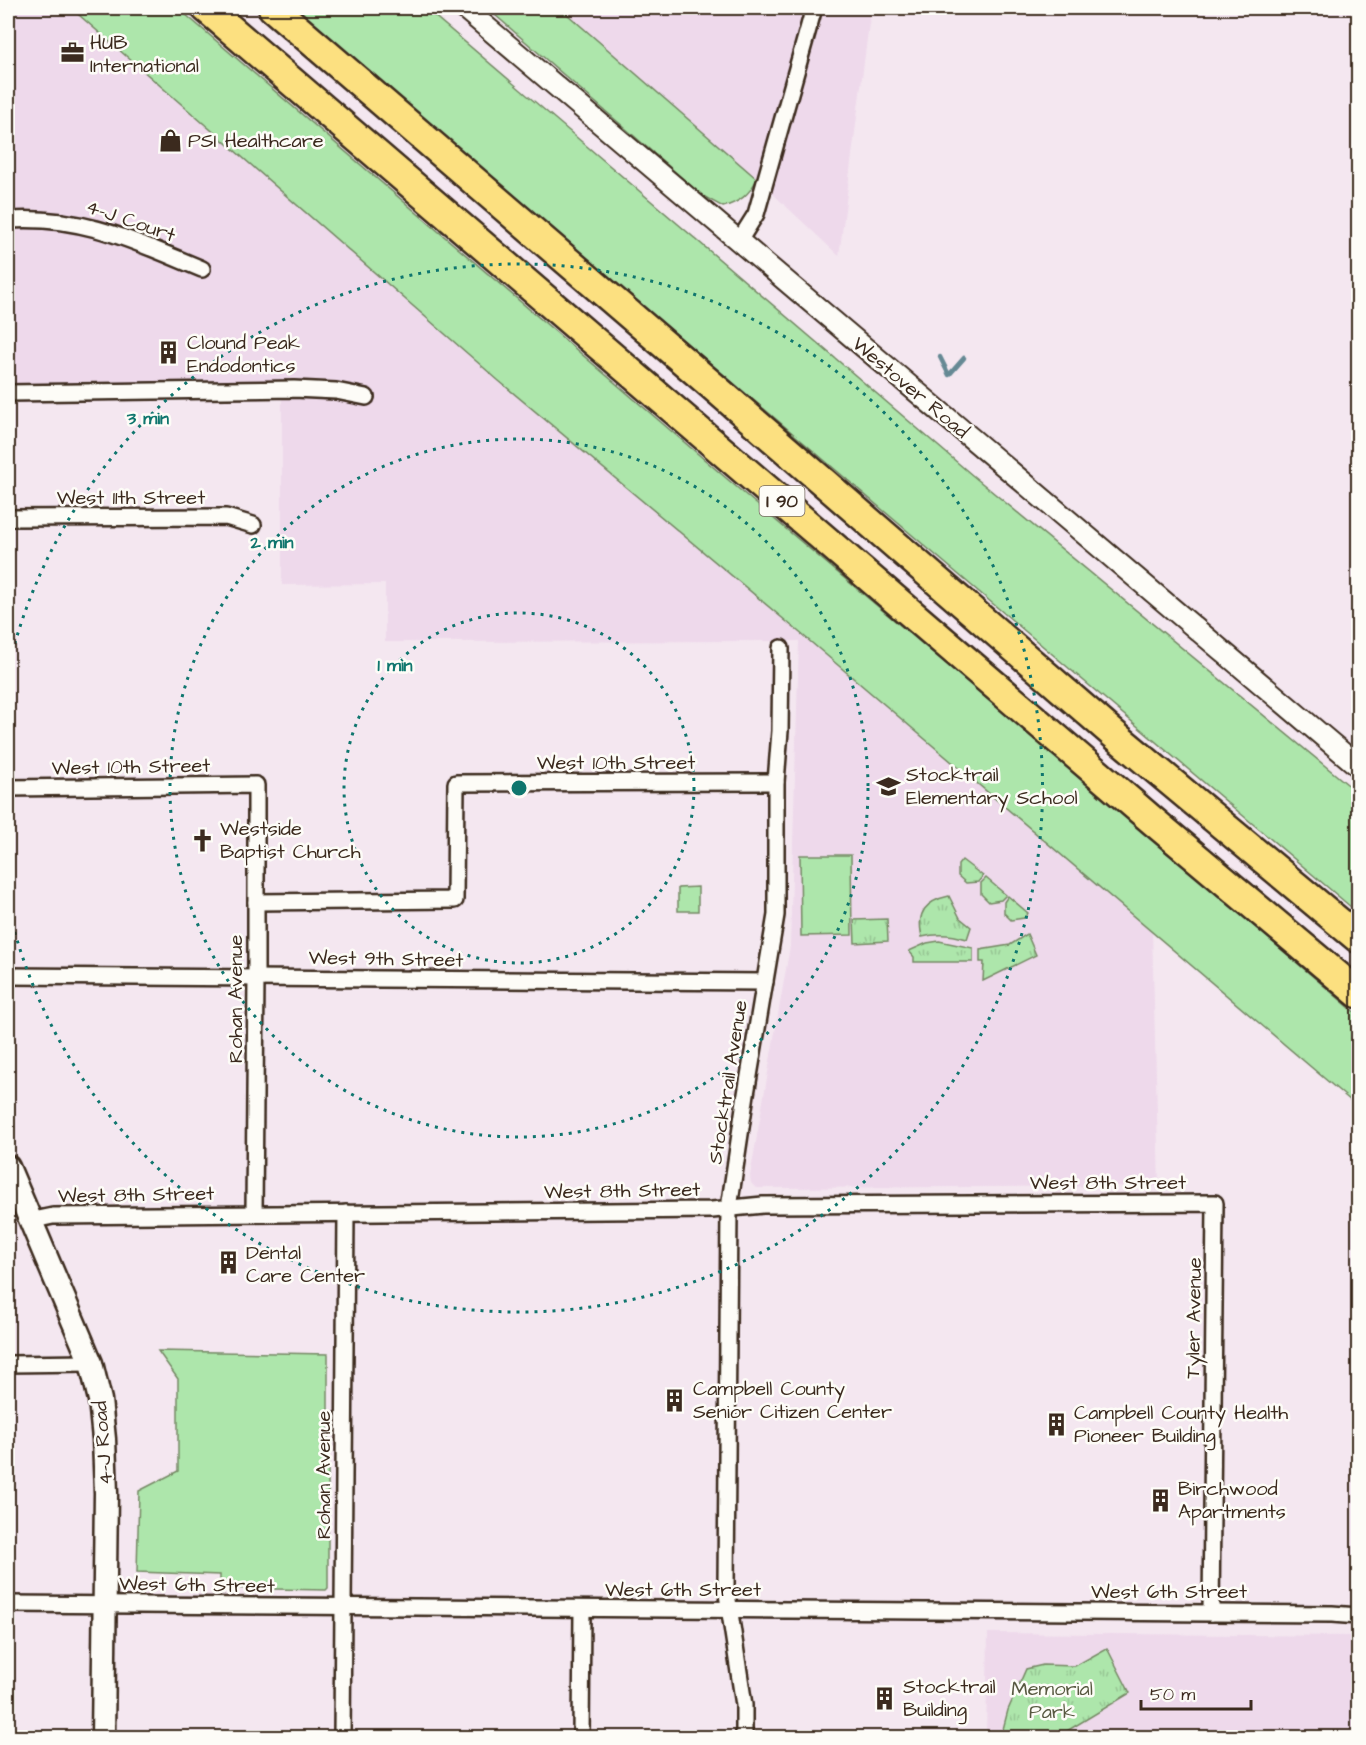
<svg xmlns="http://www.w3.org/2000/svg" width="1366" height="1745" viewBox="0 0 1366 1745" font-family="'Architects Daughter',sans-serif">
  <defs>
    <pattern id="park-tufts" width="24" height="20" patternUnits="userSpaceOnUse" patternTransform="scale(1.5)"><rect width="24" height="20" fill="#ade6ab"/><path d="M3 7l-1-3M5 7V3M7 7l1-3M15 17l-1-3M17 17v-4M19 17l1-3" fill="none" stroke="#96c593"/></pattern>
  </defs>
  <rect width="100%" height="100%" fill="#f4e7f0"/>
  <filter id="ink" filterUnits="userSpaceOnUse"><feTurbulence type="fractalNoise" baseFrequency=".0167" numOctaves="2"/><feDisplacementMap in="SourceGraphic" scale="12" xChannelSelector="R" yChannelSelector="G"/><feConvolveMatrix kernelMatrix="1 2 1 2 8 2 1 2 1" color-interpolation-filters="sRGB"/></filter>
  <g filter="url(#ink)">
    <g fill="#eed9eb">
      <path d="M 8,8 L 71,8 L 499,381 L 799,632 L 1152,930 L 1159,1186 L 756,1188 L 751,1183 L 750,1176 L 790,946 L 799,641 L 385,642 L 385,584 L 282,585 L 282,382 L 8,387 Z"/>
      <path d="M 560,8 L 871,8 L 839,256 L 757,179 Z"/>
      <path d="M 988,1633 L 1358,1636 L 1358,1737 L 986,1738 Z"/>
    </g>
    <g fill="#ade6ab" stroke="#748864" stroke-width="1.5">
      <path d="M 71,8 L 178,8 L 754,502 L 1022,728 L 1358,1015 L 1358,1107 L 799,632 L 499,381 Z"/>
      <path d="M 293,8 L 425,8 L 972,475 L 1358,793 L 1358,913 L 1019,626 Z"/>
      <path d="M 487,8 L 560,8 L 757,179 C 749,195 740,202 723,207 L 703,196 Z"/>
      <path d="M 800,855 L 851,855 L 852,935 L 801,936 Z"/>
      <path d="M 962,860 L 983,876 L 978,882 L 966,883 L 958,876 L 958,865 Z"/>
      <path d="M 986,878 L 1006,895 L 1001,900 L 989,902 L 981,894 L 981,883 Z"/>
      <path d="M 698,887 L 698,911 L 678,911 L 678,888 Z"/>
      <path d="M 1008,896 L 1028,913 L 1024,918 L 1011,920 L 1004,913 L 1004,902 Z"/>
      <path d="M 158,1351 L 328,1354 L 328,1588 L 326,1590 L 220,1588 L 220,1575 L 137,1572 L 139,1491 L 178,1471 L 178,1379 Z"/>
    </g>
    <g fill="url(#park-tufts)" stroke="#748864" stroke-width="1.5">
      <path d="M 949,896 L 960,918 L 971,927 L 967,939 C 951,934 938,933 922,937 C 916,912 926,901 949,896 Z"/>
      <path d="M 887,919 L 888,941 L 855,943 L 854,920 Z"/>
      <path d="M 1027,934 L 1036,955 L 983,981 L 984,962 L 980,962 L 980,950 L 1010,945 Z"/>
      <path d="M 939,941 L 973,948 L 973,962 L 914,962 L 914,957 L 909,951 L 927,943 Z"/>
      <path d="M 1107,1648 L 1130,1693 L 1057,1737 L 1001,1737 L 1008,1710 L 1026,1669 L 1043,1665 L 1075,1666 Z"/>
    </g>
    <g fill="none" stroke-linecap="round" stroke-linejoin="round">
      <path stroke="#658994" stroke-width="4.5" d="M 940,357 L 949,375 L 964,358"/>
      <defs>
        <g id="minor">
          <path d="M 8,220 C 83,215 134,241 202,269"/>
          <path d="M 739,241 L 756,214 L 814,8"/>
          <path d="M 8,393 L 294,389 L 336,391 L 366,397"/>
          <path d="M 8,518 L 226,517 L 253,525"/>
          <path d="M 8,788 L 256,785 L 256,977 L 254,1213"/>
          <path d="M 256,902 L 455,900 L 456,783 L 776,782"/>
          <path d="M 8,976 L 765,982"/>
          <path d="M 29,1221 L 53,1216 L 712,1210 L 763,1205 L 1215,1203 L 1211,1613"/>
          <path d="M 8,1364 L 91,1363"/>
          <path d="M 8,1604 L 1332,1614 L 1358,1616"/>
          <path d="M 342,1738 L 346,1213"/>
          <path d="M 581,1738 L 582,1609"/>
          <path d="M 744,1738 L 744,1705 L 726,1587 L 729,1208 L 746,1094 L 776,915 L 776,782 L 780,731 L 781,648"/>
        </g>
        <path id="tertiary" d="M 464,8 L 1358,766"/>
        <path id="secondary" d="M 8,1167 L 91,1363 L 100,1400 L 104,1439 L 106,1493 L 103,1738"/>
        <g id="motorway">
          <path d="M 206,8 L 1153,821 L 1358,993"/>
          <path d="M 273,8 L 715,388 L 1117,737 L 1358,938"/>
        </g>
      </defs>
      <use href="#minor" stroke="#3b2a1e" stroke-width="20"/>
      <use href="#tertiary" stroke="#3b2a1e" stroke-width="24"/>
      <use href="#secondary" stroke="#3b2a1e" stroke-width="27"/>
      <use href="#motorway" stroke="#3b2a1e" stroke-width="33"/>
      <use href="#minor" stroke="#fdfcf7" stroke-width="15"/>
      <use href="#tertiary" stroke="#fdfcf7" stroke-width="20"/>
      <use href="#secondary" stroke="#fdfcf7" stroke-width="22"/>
      <use href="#motorway" stroke="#fce080" stroke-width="28"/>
    </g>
  </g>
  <g fill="none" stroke="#0f766e" stroke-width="3" stroke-dasharray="3 6">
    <circle cx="519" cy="788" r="175"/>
    <circle cx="519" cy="788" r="349"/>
    <path d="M8 670A524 524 0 1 1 8 906"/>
  </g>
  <defs>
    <symbol id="office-bare" viewBox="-9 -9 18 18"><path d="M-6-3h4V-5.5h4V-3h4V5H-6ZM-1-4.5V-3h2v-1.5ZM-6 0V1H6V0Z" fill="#3b2a1e" stroke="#fdfcf7" stroke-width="2.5" paint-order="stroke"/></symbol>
    <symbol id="shop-bare" viewBox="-9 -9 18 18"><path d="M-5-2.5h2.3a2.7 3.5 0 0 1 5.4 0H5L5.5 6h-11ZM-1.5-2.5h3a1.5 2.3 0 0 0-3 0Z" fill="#3b2a1e" stroke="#fdfcf7" stroke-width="2.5" paint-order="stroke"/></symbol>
    <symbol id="building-bare" viewBox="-9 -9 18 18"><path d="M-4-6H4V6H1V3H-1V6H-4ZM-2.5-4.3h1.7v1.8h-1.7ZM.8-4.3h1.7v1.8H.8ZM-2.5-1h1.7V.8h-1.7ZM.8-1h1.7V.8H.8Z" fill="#3b2a1e" stroke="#fdfcf7" stroke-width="2.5" paint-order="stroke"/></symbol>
    <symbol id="school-bare" viewBox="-9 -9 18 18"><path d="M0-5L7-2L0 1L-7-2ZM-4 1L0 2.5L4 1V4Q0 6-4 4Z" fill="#3b2a1e" stroke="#fdfcf7" stroke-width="2.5" paint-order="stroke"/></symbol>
    <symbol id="church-bare" viewBox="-9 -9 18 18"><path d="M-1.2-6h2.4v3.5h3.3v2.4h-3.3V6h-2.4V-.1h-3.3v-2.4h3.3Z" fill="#3b2a1e" stroke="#fdfcf7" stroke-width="2.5" paint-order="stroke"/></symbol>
  </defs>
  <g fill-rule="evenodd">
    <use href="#office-bare" x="56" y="36" width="33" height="33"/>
    <use href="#shop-bare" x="154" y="124" width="33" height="33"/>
    <use href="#building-bare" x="152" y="336" width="33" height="33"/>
    <use href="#school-bare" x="872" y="770" width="33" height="33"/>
    <use href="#church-bare" x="186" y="824" width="33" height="33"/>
    <use href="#building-bare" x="212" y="1246" width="33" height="33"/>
    <use href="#building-bare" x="658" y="1384" width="33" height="33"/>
    <use href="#building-bare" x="1040" y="1408" width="33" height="33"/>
    <use href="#building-bare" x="1144" y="1484" width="33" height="33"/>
    <use href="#building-bare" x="868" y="1682" width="33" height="33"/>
  </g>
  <g text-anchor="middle" stroke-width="5" stroke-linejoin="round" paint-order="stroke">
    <rect fill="#fdfcf7" stroke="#75695f" stroke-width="1.5" x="759.5" y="486" width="45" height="30" rx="4.5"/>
    <g font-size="18" font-weight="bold" fill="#3b2a1e">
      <text x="782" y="507">I 90</text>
    </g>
    <g font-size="20" fill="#3b2a1e" stroke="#fdfcf7" text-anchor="start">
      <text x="90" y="49">HUB<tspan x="90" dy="23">International</tspan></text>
      <text x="188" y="147">PSI Healthcare</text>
      <text x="187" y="349">Clound Peak<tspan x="187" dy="23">Endodontics</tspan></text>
      <text x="906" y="781">Stocktrail<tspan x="906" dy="23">Elementary School</tspan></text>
      <text x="220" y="835">Westside<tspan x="220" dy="23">Baptist Church</tspan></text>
      <text x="246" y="1259">Dental<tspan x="246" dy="23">Care Center</tspan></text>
      <text x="693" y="1395">Campbell County<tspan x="693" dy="23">Senior Citizen Center</tspan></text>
      <text x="1074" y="1419">Campbell County Health<tspan x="1074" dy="23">Pioneer Building</tspan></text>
      <text x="1178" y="1495">Birchwood<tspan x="1178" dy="23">Apartments</tspan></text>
      <text x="903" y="1693">Stocktrail<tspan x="903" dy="23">Building</tspan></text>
    </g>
    <g font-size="20" fill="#3b2a1e" stroke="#fdfcf7">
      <text transform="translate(131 220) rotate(19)" y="7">4-J Court</text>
      <text transform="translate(911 387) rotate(40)" y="7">Westover Road</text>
      <text x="131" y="504">West 11th Street</text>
      <text x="616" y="769">West 10th Street</text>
      <text transform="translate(131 766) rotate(-1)" y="7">West 10th Street</text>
      <text transform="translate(386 958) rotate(1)" y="7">West 9th Street</text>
      <text transform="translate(235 999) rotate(-90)" y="7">Rohan Avenue</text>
      <text transform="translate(727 1082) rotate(-81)" y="7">Stocktrail Avenue</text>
      <text x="1108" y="1189">West 8th Street</text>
      <text transform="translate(622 1190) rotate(-1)" y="7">West 8th Street</text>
      <text transform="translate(136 1194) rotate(-1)" y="7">West 8th Street</text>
      <text transform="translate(1193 1318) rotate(-89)" y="7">Tyler Avenue</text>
      <text transform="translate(102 1443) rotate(-94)" y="7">4-J Road</text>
      <text transform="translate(323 1475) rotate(-90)" y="7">Rohan Avenue</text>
      <text transform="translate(197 1584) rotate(1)" y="7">West 6th Street</text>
      <text x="683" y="1596">West 6th Street</text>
      <text x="1169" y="1598">West 6th Street</text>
    </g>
    <g font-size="20" fill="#585941" stroke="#fdfcf7">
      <text x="1052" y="1695">Memorial<tspan x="1052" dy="23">Park</tspan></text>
    </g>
  </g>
  <circle cx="519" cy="788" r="9" fill="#0f766e" stroke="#fdfcf7" stroke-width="3"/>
  <g font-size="18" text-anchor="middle" font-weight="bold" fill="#0f766e" stroke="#fdfcf7" stroke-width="5" stroke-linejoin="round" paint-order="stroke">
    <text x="148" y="424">3 min</text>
    <text x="272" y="548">2 min</text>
    <text x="395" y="671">1 min</text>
  </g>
  <rect width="1366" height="1745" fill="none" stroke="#fdfcf7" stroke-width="30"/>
  <rect x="15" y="15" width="1336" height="1715" fill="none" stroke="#3b2a1e" stroke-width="2" filter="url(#ink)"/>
  <path d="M1141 1700v9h110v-9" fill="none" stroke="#3b2a1e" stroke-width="3"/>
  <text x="1150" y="1700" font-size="18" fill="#3b2a1e" stroke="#fdfcf7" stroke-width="4.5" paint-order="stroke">50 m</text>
</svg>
